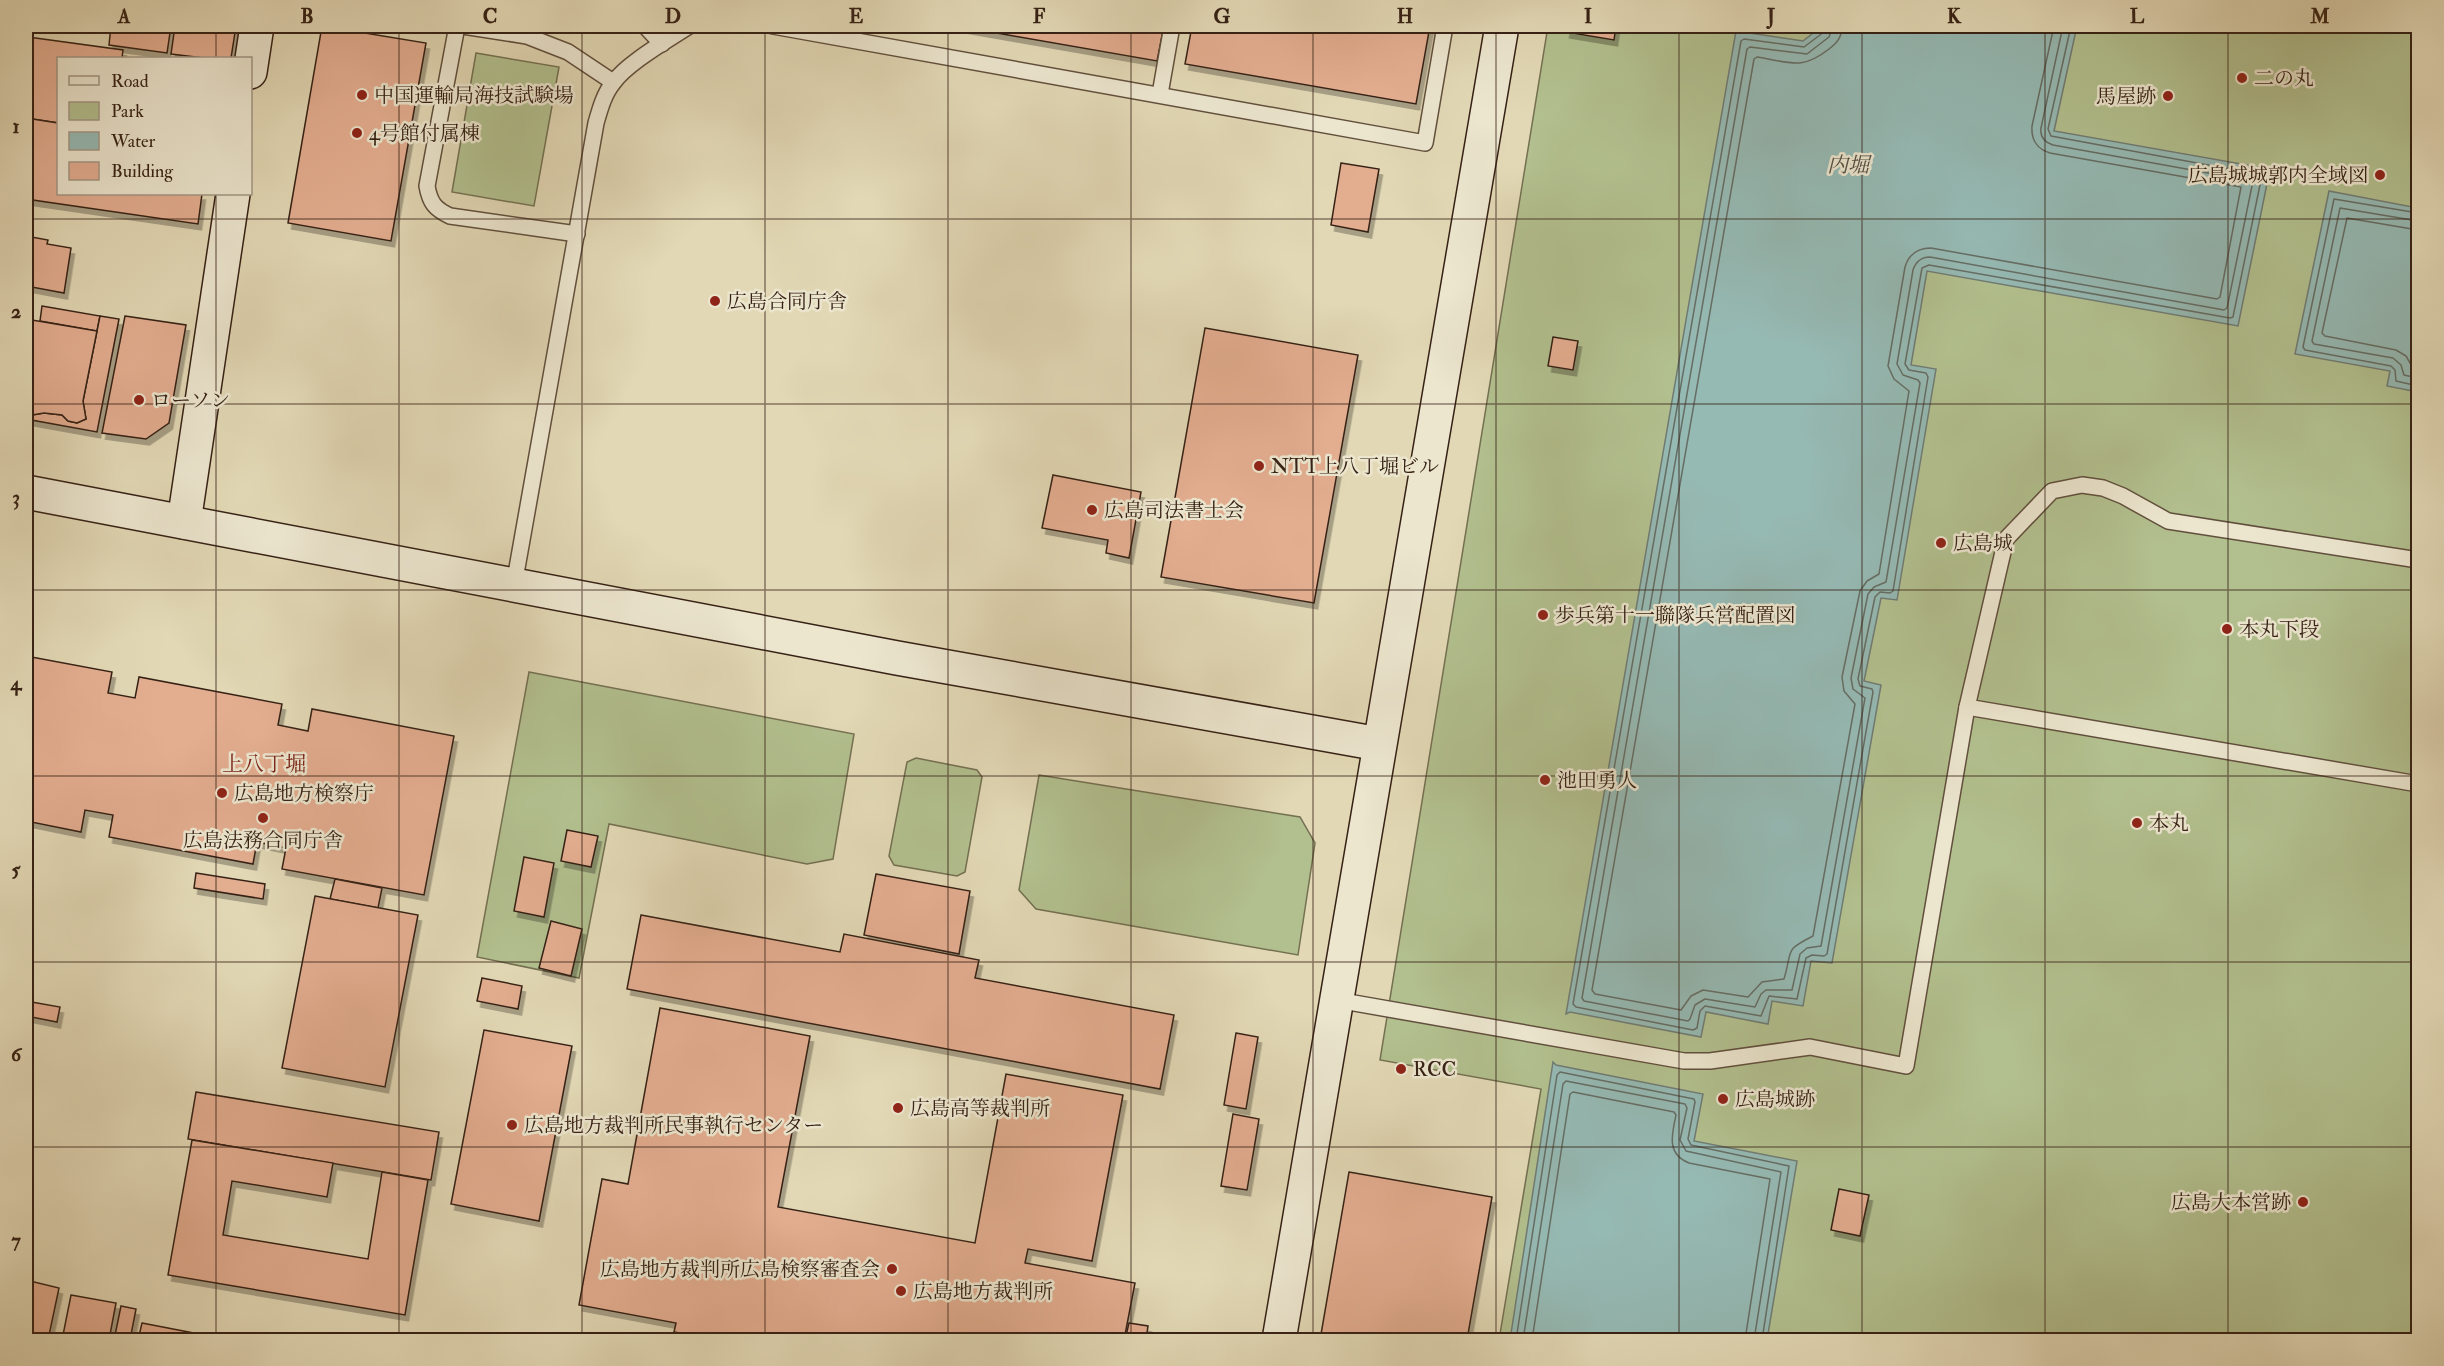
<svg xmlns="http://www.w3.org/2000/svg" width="2444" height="1366" viewBox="0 0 2444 1366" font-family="'IM FELL Double Pica','Noto Serif JP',serif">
  <defs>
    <filter id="shadow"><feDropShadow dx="3.5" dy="6" stdDeviation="0" flood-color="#0004"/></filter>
  </defs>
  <rect width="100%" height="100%" fill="#e2d8b5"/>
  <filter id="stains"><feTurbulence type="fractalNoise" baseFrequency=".00333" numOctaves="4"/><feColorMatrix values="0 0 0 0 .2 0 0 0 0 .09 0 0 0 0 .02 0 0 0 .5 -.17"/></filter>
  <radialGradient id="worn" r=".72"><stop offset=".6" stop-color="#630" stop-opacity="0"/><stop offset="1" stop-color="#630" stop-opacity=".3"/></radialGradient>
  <g fill="#b2bf8e" stroke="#747052" stroke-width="1.5">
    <path d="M 1548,26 L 2418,26 L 2418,1340 L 1499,1340 L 1541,1089 L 1380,1060 Z"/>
    <path d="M 476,53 L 559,67 L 534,206 L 452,192 Z"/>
    <path d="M 529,672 L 854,734 L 833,859 L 807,864 L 609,824 L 579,978 L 477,957 Z"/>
    <path d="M 916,758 L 977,770 L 982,777 L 965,872 L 957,876 L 894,865 L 889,856 L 907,762 Z"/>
    <path d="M 1039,775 L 1300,817 L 1315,843 L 1298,955 L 1036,909 L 1019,890 Z"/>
  </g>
  <g fill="#95b9b3" stroke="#6f7c74" stroke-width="1.5">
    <path d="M 1822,26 L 2077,26 L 2054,131 L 2270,169 L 2238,326 L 1927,271 L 1911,365 L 1936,369 L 1897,600 L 1881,598 L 1864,681 L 1881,685 L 1832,963 L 1811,961 L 1803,1006 L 1772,1001 L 1768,1024 L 1706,1012 L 1701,1037 L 1570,1012 L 1566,1014 L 1736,31 L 1803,41 Z"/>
    <path d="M 2329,191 L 2418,208 L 2418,392 L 2387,386 L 2390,371 L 2295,354 Z"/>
    <path d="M 1553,1062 L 1556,1065 L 1703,1094 L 1694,1141 L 1797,1161 L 1767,1340 L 1510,1340 Z"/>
  </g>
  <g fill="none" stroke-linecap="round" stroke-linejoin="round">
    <g stroke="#666d64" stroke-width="1.5">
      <path d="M 1825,26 L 1824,32 L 1804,47 L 1744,39 L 1741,41 L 1573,1004 L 1576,1007 L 1693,1030 L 1697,1028 L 1700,1011 L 1705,1006 L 1761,1016 L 1769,996 L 1797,999 L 1806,958 L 1812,955 L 1824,956 L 1827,954 L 1873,692 L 1872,689 L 1860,686 L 1858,679 L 1875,597 L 1880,592 L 1890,593 L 1893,591 L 1928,377 L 1926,373 L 1909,370 L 1905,364 L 1922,268 L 1929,265 L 2230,318 L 2233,317 L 2262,175 L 2051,136 L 2048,129 L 2071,26"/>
      <path d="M 1833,26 L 1829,37 L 1807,54 L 1750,47 L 1747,49 L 1582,998 L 1584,1001 L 1688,1021 L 1690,1019 L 1695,1005 L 1705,999 L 1755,1007 L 1761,994 L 1766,990 L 1792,990 L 1800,954 L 1807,948 L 1821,946 L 1865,698 L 1853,689 L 1851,678 L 1868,594 L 1874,587 L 1886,582 L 1920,383 L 1918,380 L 1903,375 L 1897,364 L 1913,270 C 1916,261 1921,257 1930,257 L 2224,310 L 2227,308 L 2253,181 L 2053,145 C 2044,142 2040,136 2041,128 L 2063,26"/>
      <path d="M 1842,26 C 1842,37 1837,43 1829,49 C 1801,71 1790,62 1757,57 L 1754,59 L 1592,990 L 1595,994 L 1681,1010 L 1691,996 L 1703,990 L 1748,997 L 1762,982 L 1784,979 C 1793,950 1783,951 1813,936 L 1855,704 L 1844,691 L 1842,677 L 1860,591 L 1867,581 L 1879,574 L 1909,391 L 1894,379 L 1888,366 L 1905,267 C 1909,254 1918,248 1931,248 L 2217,299 L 2220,297 L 2241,187 L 2050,153 C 2037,149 2031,140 2032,126 L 2054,26"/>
      <path d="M 2418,213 L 2334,199 L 2303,347 L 2305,350 L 2391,366 L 2395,370 L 2396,381 L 2418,386"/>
      <path d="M 2418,221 L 2340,208 L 2312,341 L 2314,344 L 2393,358 L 2401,365 L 2404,375 L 2418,378"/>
      <path d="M 2418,230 L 2347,218 L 2322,333 L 2325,336 L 2396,350 L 2406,356 L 2413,368 L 2418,369"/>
      <path d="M 1516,1340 L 1557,1075 L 1560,1072 L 1694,1099 L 1695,1102 L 1688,1139 L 1691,1145 L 1789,1166 L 1762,1340"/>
      <path d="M 1523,1340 L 1563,1084 L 1566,1081 L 1685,1104 L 1687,1108 L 1680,1140 L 1686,1151 L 1781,1172 L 1754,1340"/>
      <path d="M 1532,1340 L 1570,1094 L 1573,1092 L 1674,1112 L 1676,1115 C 1672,1134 1666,1154 1689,1163 L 1770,1179 L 1745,1340"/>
    </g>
  </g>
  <g fill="#e3ad90" stroke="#362115" stroke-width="1.5" filter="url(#shadow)">
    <path d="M 111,26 L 171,26 L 167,53 L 109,45 Z"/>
    <path d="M 175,26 L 236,26 L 231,58 L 204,58 L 171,54 Z"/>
    <path d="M 322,26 L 426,43 L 391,241 L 288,223 Z"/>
    <path d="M 957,26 L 1164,26 L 1157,61 Z"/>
    <path d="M 1192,26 L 1430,26 L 1416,104 L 1185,64 Z"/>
    <path d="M 1567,26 L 1616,26 L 1614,40 L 1566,32 Z"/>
    <path d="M 28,37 L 123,50 L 122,58 L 58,58 L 58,123 L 26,118 L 26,52 Z"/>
    <path d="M 26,118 L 58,123 L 58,194 L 202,194 L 198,224 L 26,199 Z"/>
    <path d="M 1341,163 L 1379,169 L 1368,232 L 1331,225 Z"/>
    <path d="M 26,236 L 48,240 L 47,244 L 71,248 L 64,293 L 26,286 Z"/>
    <path d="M 42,306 L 100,316 L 97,331 L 40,321 Z"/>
    <path d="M 100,316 L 119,319 L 97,432 L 26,419 L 26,416 L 44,413 L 62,415 L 68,421 L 77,423 L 86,419 L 83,401 Z"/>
    <path d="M 125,316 L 186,325 L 169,423 L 146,439 L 102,433 Z"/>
    <path d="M 26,319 L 97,331 L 83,401 L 86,419 L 77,423 L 68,421 L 62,415 L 44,413 L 26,416 L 26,393 L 31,372 L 26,371 Z"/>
    <path d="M 1205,328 L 1358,355 L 1314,603 L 1161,577 Z"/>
    <path d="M 1553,337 L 1578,341 L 1573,370 L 1548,366 Z"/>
    <path d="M 1053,475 L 1141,492 L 1129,558 L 1106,553 L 1108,540 L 1042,528 Z"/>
    <path d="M 26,656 L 112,672 L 108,693 L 135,698 L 139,677 L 282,704 L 278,725 L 308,731 L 312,709 L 454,736 L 424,895 L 282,869 L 286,848 L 257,842 L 253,864 L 109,837 L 113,815 L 85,810 L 81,832 L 26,821 Z"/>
    <path d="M 2417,796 L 2418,797 L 2418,830 L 2412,829 Z"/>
    <path d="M 567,830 L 598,836 L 591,867 L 561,861 Z"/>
    <path d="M 524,857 L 554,863 L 544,917 L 514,911 Z"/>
    <path d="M 196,873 L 265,884 L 263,899 L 194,888 Z"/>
    <path d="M 876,874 L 970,891 L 959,954 L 864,935 Z"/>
    <path d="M 335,879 L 382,888 L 378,908 L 330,899 Z"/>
    <path d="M 315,896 L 418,915 L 385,1087 L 282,1068 Z"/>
    <path d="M 641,915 L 840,952 L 844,934 L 979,960 L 975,978 L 1174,1015 L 1160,1089 L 627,989 Z"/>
    <path d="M 551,921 L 582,929 L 571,976 L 539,968 Z"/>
    <path d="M 482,978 L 522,986 L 518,1009 L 477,1001 Z"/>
    <path d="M 26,1001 L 60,1007 L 57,1022 L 26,1016 Z"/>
    <path d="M 660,1008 L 810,1036 L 778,1207 L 975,1243 L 1006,1074 L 1123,1095 L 1092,1261 L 1028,1249 L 1025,1263 L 1135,1283 L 1124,1340 L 720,1340 L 674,1332 L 676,1323 L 579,1305 L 602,1179 L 628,1184 Z"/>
    <path d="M 484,1030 L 572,1046 L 539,1221 L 451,1204 Z"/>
    <path d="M 1236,1033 L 1258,1037 L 1246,1109 L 1224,1105 Z"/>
    <path d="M 196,1092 L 439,1132 L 431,1180 L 188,1139 Z"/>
    <path d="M 1233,1114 L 1259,1119 L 1247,1190 L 1221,1186 Z"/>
    <path d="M 192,1140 L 333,1163 L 327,1197 L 232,1181 L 223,1235 L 368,1259 L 382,1172 L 428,1180 L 405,1315 L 168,1275 Z"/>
    <path d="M 1349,1172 L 1492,1197 L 1467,1340 L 1320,1340 Z"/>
    <path d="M 1839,1189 L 1869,1195 L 1860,1236 L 1831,1230 Z"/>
    <path d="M 26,1280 L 59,1288 L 48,1340 L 26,1340 Z"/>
    <path d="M 71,1295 L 116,1303 L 109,1340 L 62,1340 Z"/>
    <path d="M 121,1306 L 136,1309 L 130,1340 L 114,1340 Z"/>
    <path d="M 142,1323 L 230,1340 L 138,1340 Z"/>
    <path d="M 1129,1323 L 1148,1326 L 1146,1340 L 1125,1340 Z"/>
  </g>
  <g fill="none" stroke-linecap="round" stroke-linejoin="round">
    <defs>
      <g id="lane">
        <path d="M 457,26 L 427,186 C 430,203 435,209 450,216 L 577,234"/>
        <path d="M 463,26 L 527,36 L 568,52 L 613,82"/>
        <path d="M 645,26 L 662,44"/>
        <path d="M 773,26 L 1425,143 L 1445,26"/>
        <path d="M 1160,94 L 1172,26"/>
        <path d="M 514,585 L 596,123 C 600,109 604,94 613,83 C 627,63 668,40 689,26"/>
        <path d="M 1967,707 L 2418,784"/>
        <path d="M 1337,1000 L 1684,1061 L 1710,1061 L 1810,1047 L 1906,1066 L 1967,707 L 2006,539 L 2052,491 L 2082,485 L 2103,488 L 2123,496 L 2168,521 L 2418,560"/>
      </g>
      <g id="secondary">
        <path d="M 250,72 L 257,26"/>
        <path d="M 26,492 L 897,658 L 1379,744"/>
        <path d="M 184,522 L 233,194"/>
        <path d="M 1279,1340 L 1502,26"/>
      </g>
    </defs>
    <use href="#lane" stroke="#614f3d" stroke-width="18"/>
    <use href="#secondary" stroke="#362115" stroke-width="36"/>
    <use href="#lane" stroke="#ece6cf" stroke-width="15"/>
    <use href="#secondary" stroke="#ece6cf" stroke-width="33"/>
  </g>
  <path fill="none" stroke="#362115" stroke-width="1.5" stroke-opacity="0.55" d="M 216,26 L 216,58M 399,26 L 399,1340M 582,26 L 582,1340M 765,26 L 765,1340M 948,26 L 948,1340M 1131,26 L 1131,1340M 1313,26 L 1313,1340M 1496,26 L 1496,1340M 1679,26 L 1679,1340M 1862,26 L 1862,1340M 2045,26 L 2045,1340M 2228,26 L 2228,1340M 216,194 L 216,1340M 26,219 L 2418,219M 26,404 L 2418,404M 26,590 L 2418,590M 26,776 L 2418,776M 26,962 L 2418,962M 26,1147 L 2418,1147"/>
  <g fill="#8f2418" stroke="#ece6cf" stroke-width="2">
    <circle cx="2242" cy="78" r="6"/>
    <circle cx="362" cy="95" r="6"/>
    <circle cx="2168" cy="96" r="6"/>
    <circle cx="357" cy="133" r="6"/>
    <circle cx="2380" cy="175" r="6"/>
    <circle cx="715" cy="301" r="6"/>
    <circle cx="139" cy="400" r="6"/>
    <circle cx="1259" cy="466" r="6"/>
    <circle cx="1092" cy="510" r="6"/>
    <circle cx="1941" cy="543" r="6"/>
    <circle cx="1543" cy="615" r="6"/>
    <circle cx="2227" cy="629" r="6"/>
    <circle cx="1545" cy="780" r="6"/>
    <circle cx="222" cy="793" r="6"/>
    <circle cx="263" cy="818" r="6"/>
    <circle cx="2137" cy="823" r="6"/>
    <circle cx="1401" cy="1069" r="6"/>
    <circle cx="1723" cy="1099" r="6"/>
    <circle cx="898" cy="1108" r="6"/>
    <circle cx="512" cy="1125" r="6"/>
    <circle cx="2303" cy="1202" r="6"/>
    <circle cx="892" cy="1269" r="6"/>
    <circle cx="901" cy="1291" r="6"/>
  </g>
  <g text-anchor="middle" stroke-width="5" stroke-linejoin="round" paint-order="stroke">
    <g font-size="20" fill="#362115" stroke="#ece6cf" text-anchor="start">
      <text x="2254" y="85">二の丸</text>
      <text x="374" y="102">中国運輸局海技試験場</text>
      <text x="2156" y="103" text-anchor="end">馬屋跡</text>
      <text x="369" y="140">4号館付属棟</text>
      <text x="2368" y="182" text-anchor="end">広島城城郭内全域図</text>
      <text x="727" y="308">広島合同庁舎</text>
      <text x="151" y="407">ローソン</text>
      <text x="1271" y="473">NTT上八丁堀ビル</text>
      <text x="1104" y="517">広島司法書士会</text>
      <text x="1953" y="550">広島城</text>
      <text x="1555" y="622">歩兵第十一聯隊兵営配置図</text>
      <text x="2239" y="636">本丸下段</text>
      <text x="1557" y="787">池田勇人</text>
      <text x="234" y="800">広島地方検察庁</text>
      <text x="2149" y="830">本丸</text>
      <text x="263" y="847" text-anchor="middle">広島法務合同庁舎</text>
      <text x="1413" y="1076">RCC</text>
      <text x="1735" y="1106">広島城跡</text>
      <text x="910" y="1115">広島高等裁判所</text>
      <text x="524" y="1132">広島地方裁判所民事執行センター</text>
      <text x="2291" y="1209" text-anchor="end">広島大本営跡</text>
      <text x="880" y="1276" text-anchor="end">広島地方裁判所広島検察審査会</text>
      <text x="913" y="1298">広島地方裁判所</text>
    </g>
    <g font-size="21" font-style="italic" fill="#524f44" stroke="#ece6cf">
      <text x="1848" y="172">内堀</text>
    </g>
    <g font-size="21" fill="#7a1f14" stroke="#ece6cf">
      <text x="264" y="771">上八丁堀</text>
    </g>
  </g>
  <rect width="2444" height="1366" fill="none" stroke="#e2d8b5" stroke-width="66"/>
  <rect x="57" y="57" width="195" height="138" fill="#ece6cf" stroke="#a39785" stroke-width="1.5"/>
  <rect x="69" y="76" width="30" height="9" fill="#ece6cf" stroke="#a39785" stroke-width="1.5"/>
  <text x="111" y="87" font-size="18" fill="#362115">Road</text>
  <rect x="69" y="102" width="30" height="18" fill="#b2bf8e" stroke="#a39785" stroke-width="1.5"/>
  <text x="111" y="117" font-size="18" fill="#362115">Park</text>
  <rect x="69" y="132" width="30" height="18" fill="#95b9b3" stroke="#a39785" stroke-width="1.5"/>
  <text x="111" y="147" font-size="18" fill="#362115">Water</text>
  <rect x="69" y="162" width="30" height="18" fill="#e3ad90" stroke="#a39785" stroke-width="1.5"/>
  <text x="111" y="177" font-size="18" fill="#362115">Building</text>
  <rect x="33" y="33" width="2378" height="1300" fill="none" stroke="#362115" stroke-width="2"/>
  <g font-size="20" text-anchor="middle" font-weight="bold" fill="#362115">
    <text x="124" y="23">A</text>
    <text x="307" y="23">B</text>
    <text x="490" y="23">C</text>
    <text x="673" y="23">D</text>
    <text x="856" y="23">E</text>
    <text x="1039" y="23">F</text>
    <text x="1222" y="23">G</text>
    <text x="1405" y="23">H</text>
    <text x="1588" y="23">I</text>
    <text x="1771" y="23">J</text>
    <text x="1954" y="23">K</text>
    <text x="2137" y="23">L</text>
    <text x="2320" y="23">M</text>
    <text x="16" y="133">1</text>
    <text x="16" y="318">2</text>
    <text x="16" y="504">3</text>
    <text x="16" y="690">4</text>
    <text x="16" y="876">5</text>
    <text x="16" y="1061">6</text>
    <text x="16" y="1247">7</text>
  </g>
  <rect width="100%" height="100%" filter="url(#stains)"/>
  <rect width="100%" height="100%" fill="url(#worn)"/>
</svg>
